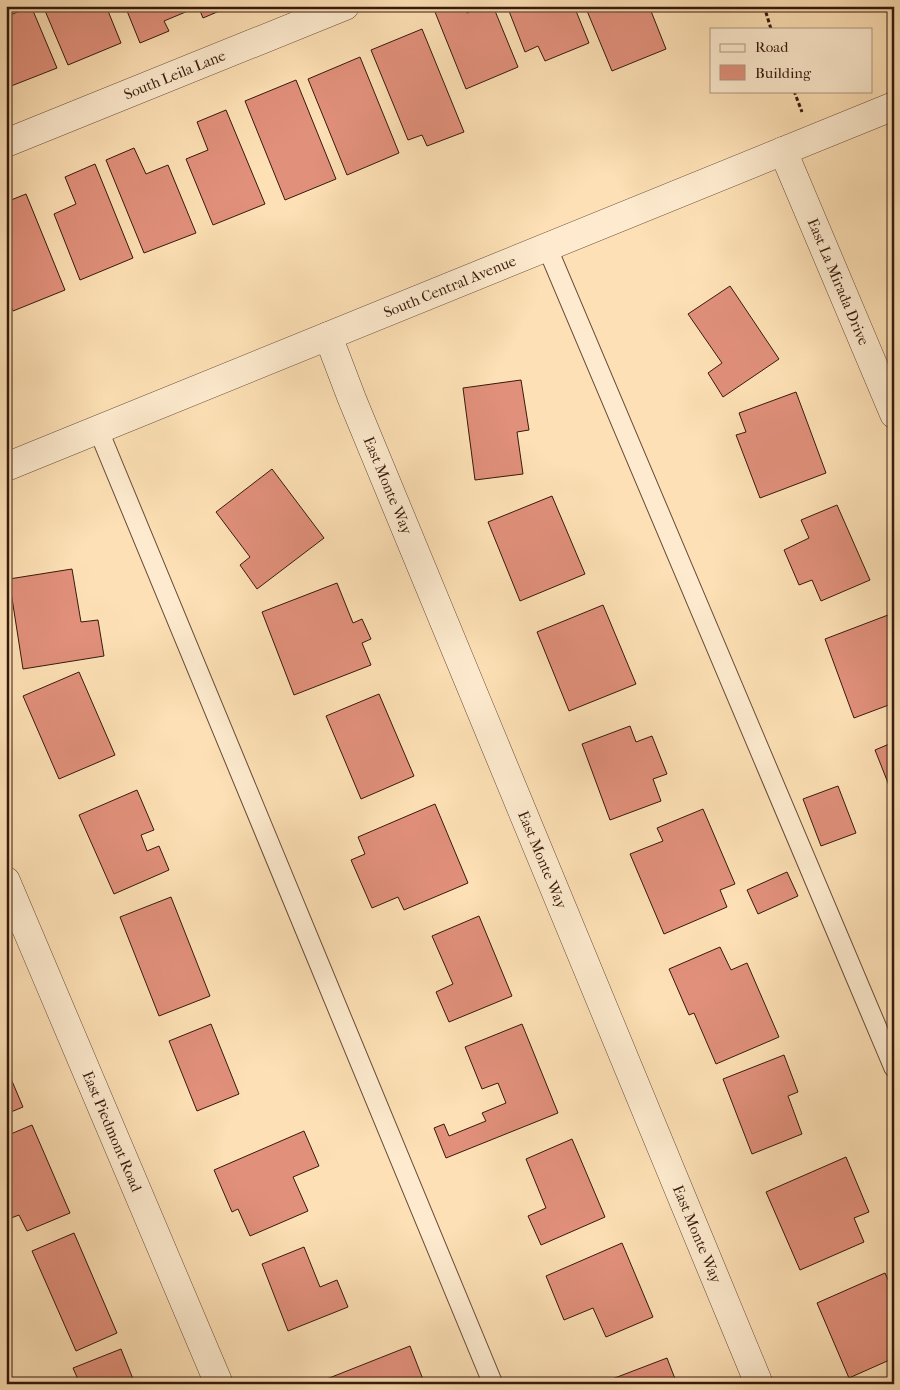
<svg xmlns="http://www.w3.org/2000/svg" width="900" height="1390" viewBox="0 0 900 1390" font-family="'IM FELL French Canon',serif">
  <rect width="100%" height="100%" fill="#fde0b5"/>
  <filter id="stains"><feTurbulence type="fractalNoise" baseFrequency=".004" numOctaves="4"/><feColorMatrix values="0 0 0 0 .2 0 0 0 0 .09 0 0 0 0 .02 0 0 0 .5 -.17"/></filter>
  <radialGradient id="worn" r=".72"><stop offset=".6" stop-color="#630" stop-opacity="0"/><stop offset="1" stop-color="#630" stop-opacity=".3"/></radialGradient>
  <g fill="#e1907b" stroke="#36190c">
    <path d="M 31,6 L 57,68 L 6,88 L 6,17 Z"/>
    <path d="M 43,6 L 106,6 L 121,43 L 68,65 Z"/>
    <path d="M 125,6 L 186,6 L 188,11 L 164,21 L 169,31 L 140,43 Z"/>
    <path d="M 198,6 L 231,6 L 203,18 Z"/>
    <path d="M 449,6 L 465,6 L 467,13 L 482,6 L 493,6 L 518,67 L 466,89 L 435,12 Z"/>
    <path d="M 507,6 L 574,6 L 589,43 L 545,61 L 538,46 L 525,52 Z"/>
    <path d="M 585,6 L 649,6 L 666,49 L 612,71 Z"/>
    <path d="M 422,29 L 464,132 L 427,146 L 422,135 L 408,140 L 371,50 Z"/>
    <path d="M 360,57 L 399,153 L 347,175 L 308,79 Z"/>
    <path d="M 296,80 L 336,179 L 285,200 L 245,101 Z"/>
    <path d="M 226,110 L 265,204 L 213,225 L 186,159 L 208,150 L 197,122 Z"/>
    <path d="M 134,148 L 146,174 L 168,165 L 196,233 L 144,253 L 106,160 Z"/>
    <path d="M 95,164 L 133,258 L 80,280 L 54,214 L 76,204 L 65,177 Z"/>
    <path d="M 26,194 L 65,290 L 13,311 L 6,295 L 6,202 Z"/>
    <path d="M 730,286 L 779,359 L 723,397 L 708,373 L 722,363 L 688,314 Z"/>
    <path d="M 521,380 L 529,430 L 517,432 L 523,474 L 475,480 L 463,388 Z"/>
    <path d="M 796,392 L 826,473 L 760,498 L 736,435 L 746,432 L 739,413 Z"/>
    <path d="M 272,469 L 324,538 L 257,589 L 240,565 L 250,557 L 216,512 Z"/>
    <path d="M 552,496 L 585,574 L 520,601 L 488,522 Z"/>
    <path d="M 837,505 L 870,580 L 821,601 L 812,580 L 799,585 L 784,550 L 809,538 L 801,520 Z"/>
    <path d="M 72,569 L 81,622 L 98,620 L 104,656 L 23,669 L 9,579 Z"/>
    <path d="M 337,583 L 353,623 L 362,619 L 371,639 L 362,643 L 371,665 L 294,695 L 262,612 Z"/>
    <path d="M 603,605 L 636,684 L 569,711 L 537,632 Z"/>
    <path d="M 888,615 L 894,631 L 894,703 L 854,718 L 825,639 Z"/>
    <path d="M 79,672 L 115,755 L 59,779 L 23,696 Z"/>
    <path d="M 379,694 L 414,776 L 361,799 L 326,716 Z"/>
    <path d="M 630,726 L 636,742 L 652,736 L 667,774 L 653,779 L 661,801 L 610,820 L 582,744 Z"/>
    <path d="M 894,742 L 894,798 L 875,750 Z"/>
    <path d="M 838,786 L 856,833 L 821,846 L 803,799 Z"/>
    <path d="M 137,790 L 154,830 L 141,835 L 147,851 L 159,846 L 169,870 L 114,894 L 79,815 Z"/>
    <path d="M 435,804 L 468,883 L 404,910 L 398,897 L 372,908 L 351,860 L 365,854 L 358,837 Z"/>
    <path d="M 703,809 L 735,884 L 720,890 L 727,907 L 664,934 L 630,854 L 663,841 L 657,828 Z"/>
    <path d="M 787,872 L 798,896 L 758,914 L 747,890 Z"/>
    <path d="M 171,897 L 210,996 L 159,1016 L 120,917 Z"/>
    <path d="M 479,916 L 512,996 L 449,1022 L 436,992 L 453,984 L 432,936 Z"/>
    <path d="M 720,947 L 731,970 L 747,963 L 779,1037 L 716,1064 L 694,1013 L 689,1015 L 669,969 Z"/>
    <path d="M 211,1024 L 239,1094 L 197,1111 L 169,1041 Z"/>
    <path d="M 522,1024 L 558,1113 L 446,1158 L 434,1128 L 444,1124 L 449,1136 L 486,1121 L 482,1113 L 506,1103 L 498,1083 L 482,1089 L 465,1047 Z"/>
    <path d="M 784,1055 L 798,1092 L 788,1096 L 802,1134 L 752,1154 L 723,1079 Z"/>
    <path d="M 6,1067 L 23,1107 L 6,1114 Z"/>
    <path d="M 32,1125 L 70,1213 L 27,1231 L 19,1215 L 6,1220 L 6,1136 Z"/>
    <path d="M 304,1131 L 319,1166 L 293,1177 L 308,1211 L 250,1236 L 238,1209 L 232,1212 L 214,1170 Z"/>
    <path d="M 572,1139 L 605,1217 L 541,1245 L 528,1216 L 546,1208 L 526,1159 Z"/>
    <path d="M 846,1157 L 869,1212 L 854,1218 L 864,1242 L 800,1270 L 766,1192 Z"/>
    <path d="M 74,1233 L 117,1333 L 76,1351 L 32,1251 Z"/>
    <path d="M 622,1243 L 653,1317 L 606,1337 L 593,1308 L 564,1320 L 546,1276 Z"/>
    <path d="M 304,1247 L 320,1287 L 337,1280 L 348,1307 L 288,1331 L 262,1264 Z"/>
    <path d="M 885,1273 L 894,1293 L 894,1335 L 891,1337 L 894,1344 L 894,1358 L 849,1378 L 817,1303 Z"/>
    <path d="M 410,1346 L 424,1382 L 314,1384 Z"/>
    <path d="M 121,1349 L 135,1384 L 80,1384 L 73,1368 Z"/>
    <path d="M 667,1358 L 677,1384 L 599,1384 Z"/>
  </g>
  <g fill="none" stroke-linecap="round" stroke-linejoin="round">
    <defs>
      <g id="service">
        <path d="M 547,247 L 894,1068"/>
        <path d="M 98,429 L 493,1384"/>
      </g>
      <g id="minor">
        <path id="s1" d="M 6,143 L 345,6"/>
        <path id="s2" d="M 783,151 L 894,414"/>
        <path id="s3" d="M 328,336 L 352,399 L 759,1384"/>
        <path id="s4" d="M 6,881 L 219,1384"/>
      </g>
      <g id="tertiary">
        <path id="s5" d="M 6,467 L 894,106"/>
      </g>
    </defs>
    <use href="#service" stroke="#684b36" stroke-width="21"/>
    <use href="#minor" stroke="#684b36" stroke-width="29"/>
    <use href="#tertiary" stroke="#684b36" stroke-width="29"/>
    <g stroke="#36190c" stroke-width="3" stroke-dasharray="4 2.5" stroke-linecap="butt">
      <path d="M 764,6 L 771,29"/>
      <path d="M 794,91 L 802,112"/>
    </g>
    <use href="#service" stroke="#feebcf" stroke-width="19"/>
    <use href="#minor" stroke="#feebcf" stroke-width="28"/>
    <use href="#tertiary" stroke="#feebcf" stroke-width="28"/>
  </g>
  <g text-anchor="middle" stroke-width="4" stroke-linejoin="round" paint-order="stroke">
    <g font-size="15" fill="#36190c" stroke="#feebcf">
      <text dy="5" stroke="none"><textPath href="#s1" startOffset="182">South Leila Lane</textPath></text>
      <text dy="5" stroke="none"><textPath href="#s2" startOffset="142">East La Mirada Drive</textPath></text>
      <text dy="5" stroke="none"><textPath href="#s5" startOffset="479">South Central Avenue</textPath></text>
      <text dy="5" stroke="none"><textPath href="#s3" startOffset="161">East Monte Way</textPath></text>
      <text dy="5" stroke="none"><textPath href="#s3" startOffset="566">East Monte Way</textPath></text>
      <text dy="5" stroke="none"><textPath href="#s4" startOffset="272">East Piedmont Road</textPath></text>
      <text dy="5" stroke="none"><textPath href="#s3" startOffset="971">East Monte Way</textPath></text>
    </g>
  </g>
  <rect width="900" height="1390" fill="none" stroke="#fde0b5" stroke-width="25"/>
  <rect x="8" y="8" width="885" height="1375" fill="none" stroke="#36190c" stroke-width="2.5"/>
  <rect x="12" y="12" width="875" height="1365" fill="none" stroke="#36190c"/>
  <rect x="710" y="28" width="162" height="65" fill="#feebcf" stroke="#ae9781"/>
  <rect x="720" y="44" width="25" height="8" fill="#feebcf" stroke="#ae9781"/>
  <text x="755" y="52" font-size="15" fill="#36190c">Road</text>
  <rect x="720" y="65" width="25" height="15" fill="#e1907b" stroke="#ae9781"/>
  <text x="755" y="78" font-size="15" fill="#36190c">Building</text>
  <rect width="100%" height="100%" filter="url(#stains)"/>
  <rect width="100%" height="100%" fill="url(#worn)"/>
</svg>
